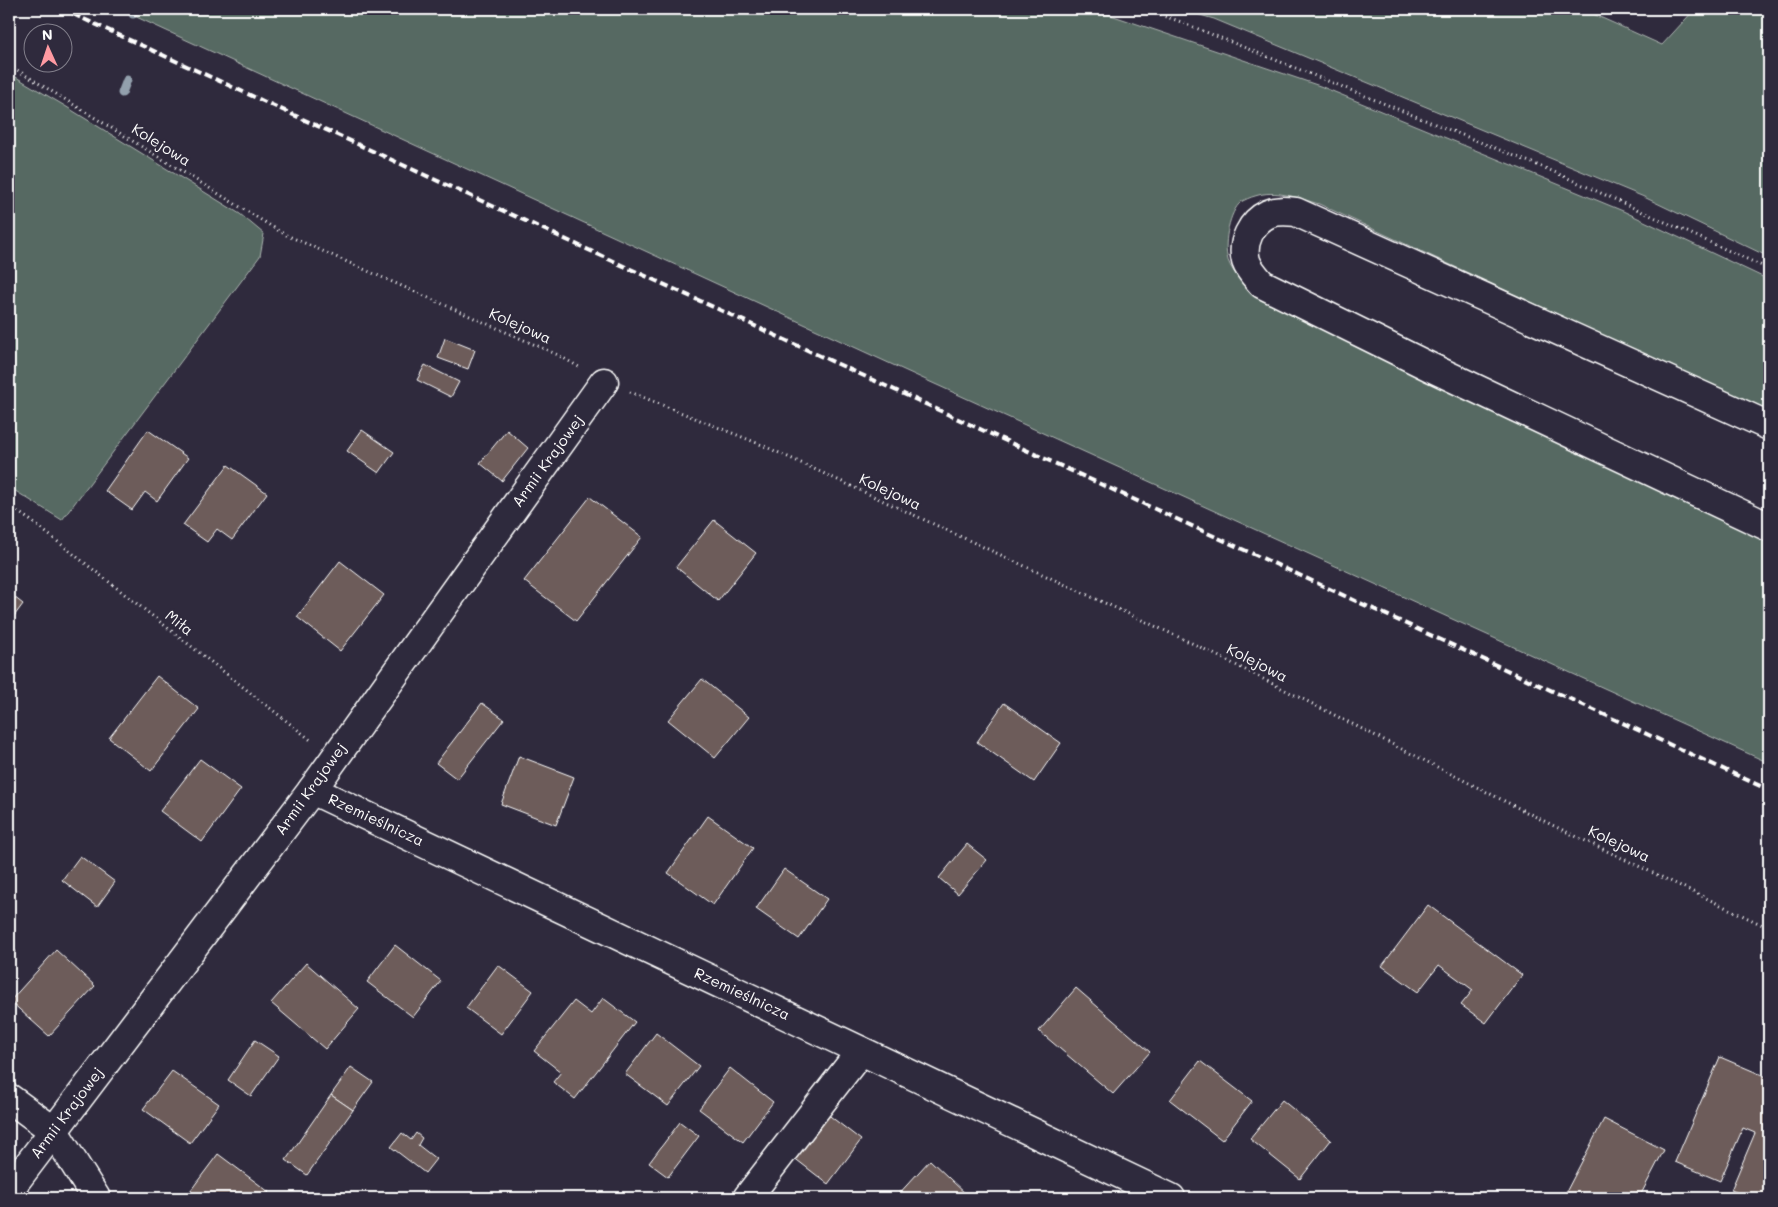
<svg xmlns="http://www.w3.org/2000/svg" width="1778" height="1207" viewBox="0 0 1778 1207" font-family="Mali,sans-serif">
  <rect width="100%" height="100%" fill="#2f2a3d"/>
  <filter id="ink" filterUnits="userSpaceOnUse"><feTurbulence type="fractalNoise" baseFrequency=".02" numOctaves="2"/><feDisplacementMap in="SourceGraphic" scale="10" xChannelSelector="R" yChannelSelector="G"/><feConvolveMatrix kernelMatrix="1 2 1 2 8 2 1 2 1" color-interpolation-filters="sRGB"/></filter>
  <g filter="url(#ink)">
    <g fill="#576962" stroke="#abb4b0">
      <path d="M 119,9 L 1093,9 L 1320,86 L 1623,211 L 1769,280 L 1769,412 L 1319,204 C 1298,198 1276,189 1255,196 C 1251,197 1244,200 1241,202 C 1229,212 1224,242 1227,256 C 1229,269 1242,282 1251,291 L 1380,358 L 1769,536 L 1769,763 L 904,370 Z"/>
      <path d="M 1179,9 L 1582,9 L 1662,45 L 1695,9 L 1769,9 L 1769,257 L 1644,197 L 1214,19 Z"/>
      <path d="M 9,73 L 65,106 L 240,214 L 264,234 L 260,256 L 62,520 L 9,487 Z"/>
    </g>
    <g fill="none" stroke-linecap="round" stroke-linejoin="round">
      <g stroke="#93a0ad" stroke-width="9">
        <path d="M 133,14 L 133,9"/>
        <path d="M 122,93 L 127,80"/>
      </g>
    </g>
    <g fill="#6d5c5a" stroke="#fff">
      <path d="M 445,338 L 475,350 L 468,369 L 438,358 Z"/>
      <path d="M 425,365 L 459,382 L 451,397 L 417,380 Z"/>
      <path d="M 148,430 L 188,458 L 157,501 L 145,492 L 132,510 L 105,491 Z"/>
      <path d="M 362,430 L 394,452 L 379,473 L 347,451 Z"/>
      <path d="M 507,430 L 528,448 L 502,481 L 480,463 Z"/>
      <path d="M 228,465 L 267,493 L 232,540 L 217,529 L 207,542 L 183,525 Z"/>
      <path d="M 590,497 L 642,537 L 576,621 L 524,581 Z"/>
      <path d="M 714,520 L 756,553 L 718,601 L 676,567 Z"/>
      <path d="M 340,561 L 384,595 L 340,651 L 297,617 Z"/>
      <path d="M 9,593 L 23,604 L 9,623 Z"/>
      <path d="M 157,676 L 199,709 L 151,771 L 109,738 Z"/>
      <path d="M 702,679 L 749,717 L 715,758 L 668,720 Z"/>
      <path d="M 482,703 L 504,719 L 457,779 L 436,763 Z"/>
      <path d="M 1004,703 L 1061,743 L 1034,782 L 977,742 Z"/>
      <path d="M 519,756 L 574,777 L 556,825 L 501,804 Z"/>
      <path d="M 200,759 L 241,789 L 202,842 L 160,811 Z"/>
      <path d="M 708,816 L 753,848 L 713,905 L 668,873 Z"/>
      <path d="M 967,844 L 987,860 L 958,894 L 939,878 Z"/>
      <path d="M 80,856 L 115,882 L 97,907 L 62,880 Z"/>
      <path d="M 784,869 L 827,899 L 799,939 L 756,909 Z"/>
      <path d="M 1428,905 L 1522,975 L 1486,1023 L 1461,1005 L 1473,990 L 1439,965 L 1418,992 L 1382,966 Z"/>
      <path d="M 395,945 L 441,981 L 413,1017 L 367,982 Z"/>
      <path d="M 9,946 L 16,951 L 9,960 Z"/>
      <path d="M 56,950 L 95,986 L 49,1036 L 10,1001 Z"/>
      <path d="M 306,963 L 359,1009 L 325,1049 L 271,1003 Z"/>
      <path d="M 498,965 L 533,991 L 501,1034 L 466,1008 Z"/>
      <path d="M 1076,988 L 1150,1052 L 1113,1094 L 1039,1031 Z"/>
      <path d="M 603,998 L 635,1022 L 575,1099 L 553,1082 L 561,1072 L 534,1051 L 574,1001 L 591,1014 Z"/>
      <path d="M 656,1033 L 699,1066 L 668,1106 L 625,1074 Z"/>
      <path d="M 255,1040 L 279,1056 L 251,1096 L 228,1080 Z"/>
      <path d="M 1720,1057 L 1769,1078 L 1769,1198 L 1751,1198 L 1731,1190 L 1755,1133 L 1743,1128 L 1720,1181 L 1675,1162 Z"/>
      <path d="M 1200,1061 L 1252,1101 L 1222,1140 L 1170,1100 Z"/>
      <path d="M 351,1067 L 373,1082 L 353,1110 L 331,1095 Z"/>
      <path d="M 730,1068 L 773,1102 L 743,1142 L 699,1109 Z"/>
      <path d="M 172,1071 L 219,1104 L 190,1143 L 143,1109 Z"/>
      <path d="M 331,1095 L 353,1110 L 307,1175 L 286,1160 Z"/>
      <path d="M 1282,1100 L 1331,1140 L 1300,1179 L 1250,1139 Z"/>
      <path d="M 826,1113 L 861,1140 L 828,1184 L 793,1157 Z"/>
      <path d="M 1604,1119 L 1664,1150 L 1639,1198 L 1563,1198 Z"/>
      <path d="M 680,1122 L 699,1136 L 668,1177 L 649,1163 Z"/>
      <path d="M 402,1133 L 411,1140 L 416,1133 L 422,1138 L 418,1145 L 436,1159 L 425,1173 L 391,1147 Z"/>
      <path d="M 218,1154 L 269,1192 L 264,1198 L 193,1198 L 188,1194 Z"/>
      <path d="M 930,1160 L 969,1197 L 968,1198 L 895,1198 Z"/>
    </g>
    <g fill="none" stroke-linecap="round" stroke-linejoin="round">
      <defs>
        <g id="minor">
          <path d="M 1769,426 L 1296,212 C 1286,211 1277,210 1268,214 C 1251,222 1241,243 1246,261 C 1249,270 1256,277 1262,284 L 1430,367 L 1769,527"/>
          <path d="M 312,790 L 1171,1198"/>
          <path d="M 9,1098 L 54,1131 L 96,1198"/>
          <path d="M 9,1190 L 312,790 L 604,382"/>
          <path d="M 747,1198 L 861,1051"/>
        </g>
      </defs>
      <use href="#minor" stroke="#fff" stroke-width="31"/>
      <g stroke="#fff" stroke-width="3" stroke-dasharray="1 4" stroke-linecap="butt">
        <path d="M 1141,9 L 1176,20 L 1552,171 L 1769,269"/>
        <path d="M 9,65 L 284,234 L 558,355 L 579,367"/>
        <path d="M 630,392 L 762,445 L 1196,645 L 1550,824 L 1769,928"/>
        <path d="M 9,506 L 30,520 L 312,741"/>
      </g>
      <use href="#minor" stroke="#2f2a3d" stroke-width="28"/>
      <path stroke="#fff" stroke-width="4" stroke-dasharray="8 4" stroke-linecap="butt" d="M 62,9 L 1769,790"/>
    </g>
  </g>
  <g text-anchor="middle" stroke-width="4.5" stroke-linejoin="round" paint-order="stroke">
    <g font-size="15" fill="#fff" stroke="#2f2a3d">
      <text transform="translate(161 145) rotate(32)" y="5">Kolejowa</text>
      <text transform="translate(520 326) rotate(24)" y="5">Kolejowa</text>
      <text transform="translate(548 461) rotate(-54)" y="5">Armii Krajowej</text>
      <text transform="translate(890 492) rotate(25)" y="5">Kolejowa</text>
      <text transform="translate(179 623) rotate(38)" y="5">Miła</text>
      <text transform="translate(1257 663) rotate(27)" y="5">Kolejowa</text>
      <text transform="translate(311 789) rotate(-54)" y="5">Armii Krajowej</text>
      <text transform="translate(376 820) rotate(25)" y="5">Rzemieślnicza</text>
      <text transform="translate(1619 844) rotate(25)" y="5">Kolejowa</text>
      <text transform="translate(742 994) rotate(25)" y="5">Rzemieślnicza</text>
      <text transform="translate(67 1113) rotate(-53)" y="5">Armii Krajowej</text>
    </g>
  </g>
  <rect width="1778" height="1207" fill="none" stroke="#2f2a3d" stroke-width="30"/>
  <rect x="15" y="15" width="1748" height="1177" fill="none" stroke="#fff" stroke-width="2" filter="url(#ink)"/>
  <g transform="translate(48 48) rotate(357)"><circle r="24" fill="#2f2a3d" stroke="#827f8b"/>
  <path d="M0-4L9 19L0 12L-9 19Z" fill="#ff9aa2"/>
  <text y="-8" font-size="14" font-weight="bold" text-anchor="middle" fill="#ffffff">N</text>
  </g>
</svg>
